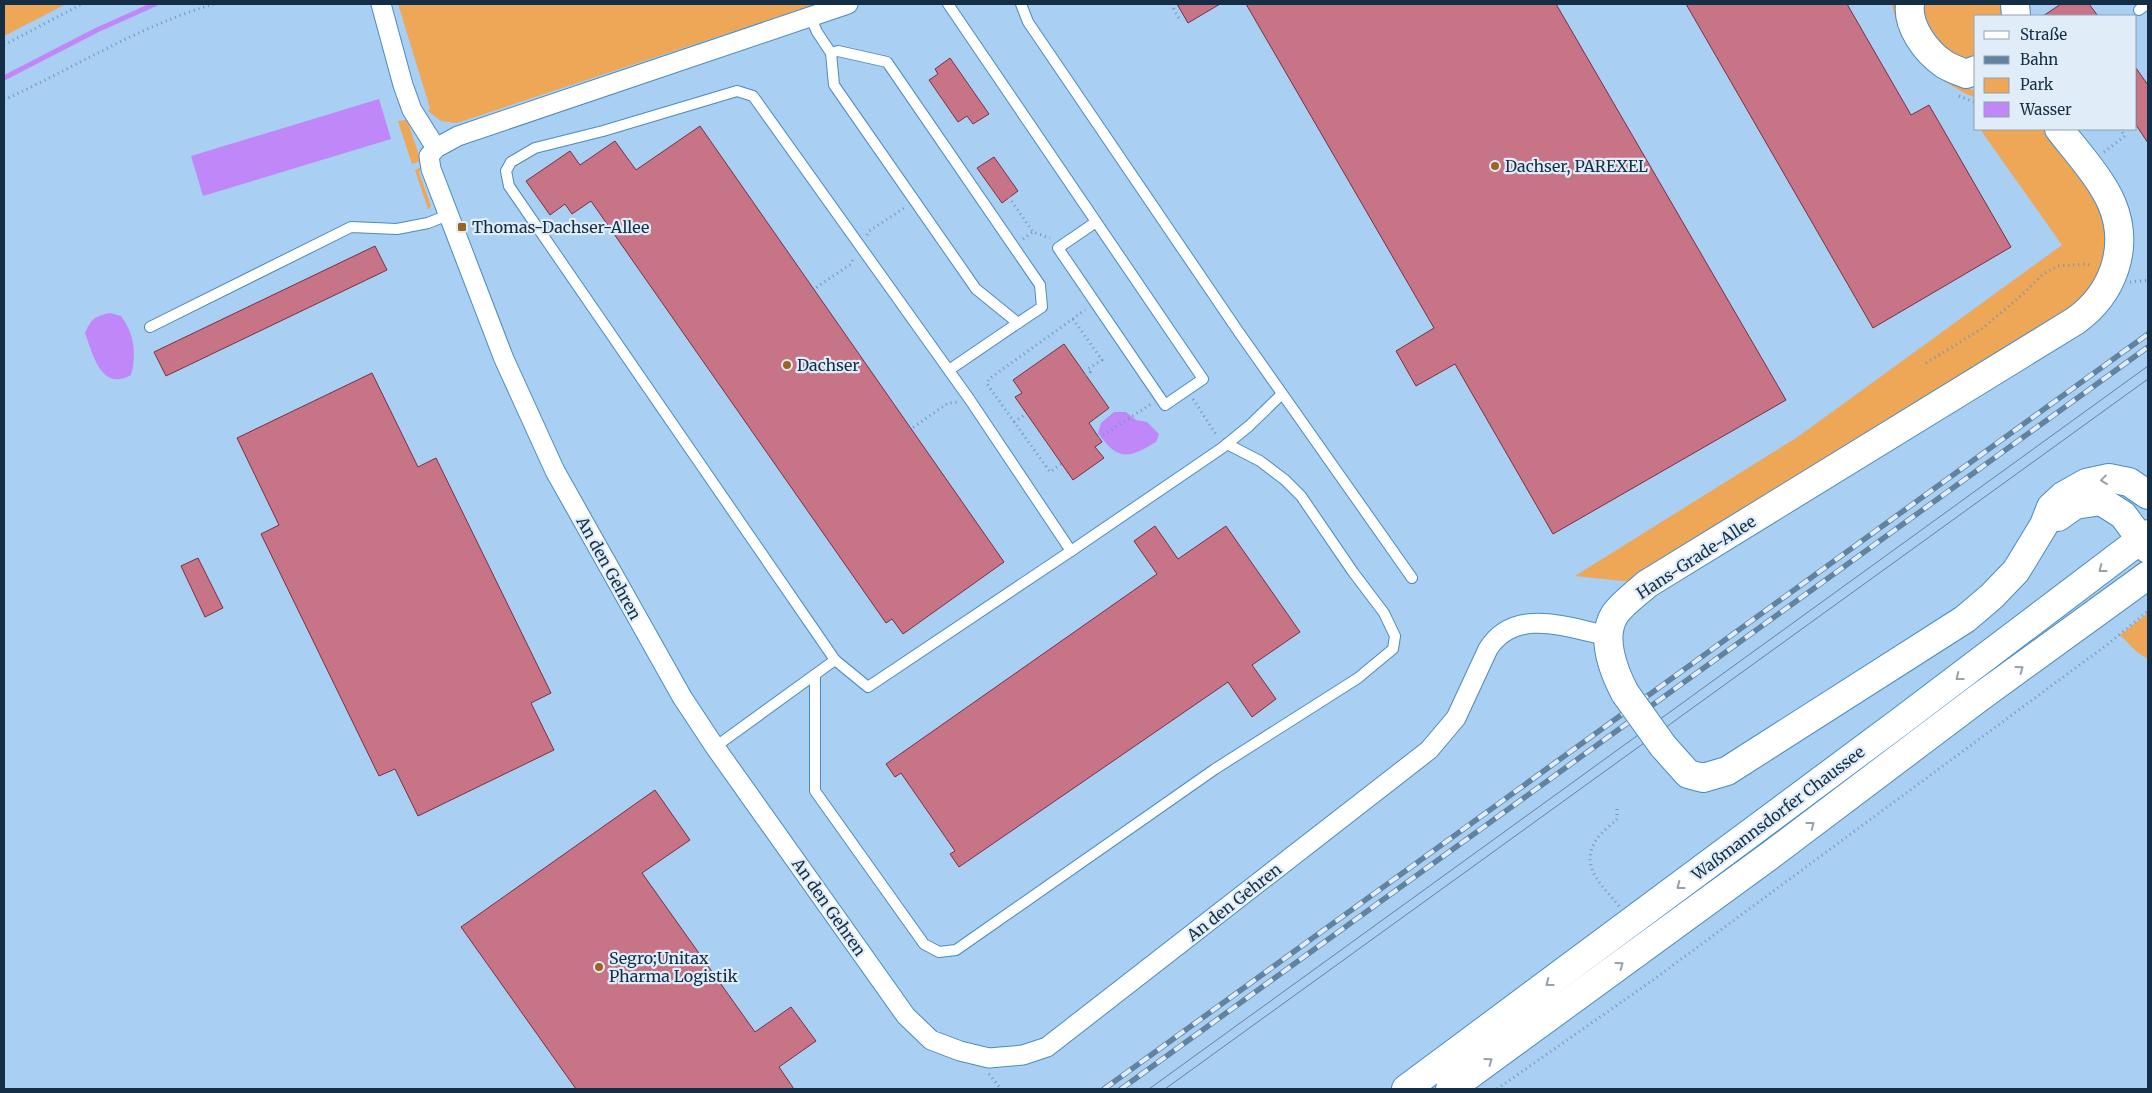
<svg xmlns="http://www.w3.org/2000/svg" width="2152" height="1093" viewBox="0 0 2152 1093" font-family="Merriweather,serif">
  <rect width="100%" height="100%" fill="#a9cff2"/>
  <g fill="#eea657">
    <path d="M 4,4 L 66,4 L 4,36 Z"/>
    <path d="M 398,4 L 816,4 L 457,123 L 441,121 L 428,111 L 430,108 Z"/>
    <path d="M 1892,4 L 1895,4 L 1898,13 L 1948,77 L 1976,92 L 1974,97 C 1966,94 1957,89 1949,84 C 1916,65 1899,42 1892,4 Z"/>
    <path d="M 1921,4 L 2001,4 L 2005,16 L 1976,16 L 1976,59 C 1956,62 1937,48 1928,30 C 1924,23 1923,12 1921,4 Z"/>
    <path d="M 407,120 L 421,161 L 412,164 L 398,121 Z"/>
    <path d="M 1980,129 L 2049,129 L 2103,208 L 2108,250 L 2094,285 L 2076,308 L 1633,582 L 1575,576 L 1799,436 L 2062,245 Z"/>
    <path d="M 423,166 L 419,172 L 431,206 L 428,209 L 415,170 Z"/>
    <path d="M 2148,613 L 2148,659 L 2137,652 L 2120,635 Z"/>
  </g>
  <g fill="#c087f8">
    <path d="M 379,99 L 391,139 L 203,196 L 191,156 Z"/>
    <path d="M 110,313 L 121,316 C 134,333 137,354 131,375 C 101,392 93,354 85,333 C 91,319 95,316 110,313 Z"/>
    <path d="M 1114,412 L 1126,412 L 1136,420 L 1147,422 L 1159,434 L 1156,442 C 1128,459 1118,461 1098,433 L 1101,423 Z"/>
  </g>
  <g fill="none" stroke-linecap="round" stroke-linejoin="round">
    <path stroke="#c087f8" stroke-width="5" d="M 4,78 L 97,30 L 155,4"/>
  </g>
  <g fill="#c87487" stroke="#7a2f43">
    <path d="M 1177,4 L 1220,4 L 1188,23 Z"/>
    <path d="M 1246,4 L 1556,4 L 1786,400 L 1553,534 L 1455,364 L 1416,386 L 1396,351 L 1434,328 Z"/>
    <path d="M 1686,4 L 1847,4 L 1911,115 L 1929,105 L 2011,247 L 1873,328 Z"/>
    <path d="M 2061,4 L 2089,4 L 2098,16 L 2043,16 Z"/>
    <path d="M 950,58 L 989,114 L 973,124 L 967,116 L 958,122 L 929,80 L 938,74 L 935,69 Z"/>
    <path d="M 2136,68 L 2148,85 L 2148,143 L 2136,125 Z"/>
    <path d="M 700,126 L 1004,562 L 903,634 L 892,619 L 886,623 L 591,201 L 572,214 L 565,204 L 550,215 L 526,181 L 570,151 L 580,165 L 615,141 L 636,170 Z"/>
    <path d="M 994,157 L 1018,191 L 1002,203 L 977,168 Z"/>
    <path d="M 375,246 L 387,270 L 166,376 L 154,352 Z"/>
    <path d="M 1064,344 L 1109,408 L 1089,423 L 1102,442 L 1095,447 L 1104,458 L 1073,480 L 1015,397 L 1022,393 L 1013,380 Z"/>
    <path d="M 372,373 L 418,467 L 436,458 L 551,693 L 531,703 L 554,750 L 418,816 L 395,769 L 379,776 L 261,534 L 279,525 L 237,438 Z"/>
    <path d="M 1155,526 L 1178,559 L 1226,526 L 1300,632 L 1252,665 L 1276,699 L 1252,717 L 1228,682 L 959,867 L 950,854 L 955,851 L 901,773 L 895,777 L 886,764 L 1157,574 L 1134,541 Z"/>
    <path d="M 198,558 L 223,608 L 205,617 L 181,566 Z"/>
    <path d="M 655,790 L 690,840 L 642,873 L 755,1032 L 791,1007 L 816,1041 L 779,1067 L 794,1089 L 576,1089 L 461,927 Z"/>
  </g>
  <g fill="none" stroke-linecap="round" stroke-linejoin="round">
    <defs>
      <g id="lane">
        <path d="M 948,4 L 1203,379 L 1165,405 L 1058,248 L 1096,222"/>
        <path d="M 1021,4 L 1028,22 L 1238,331 L 1412,578"/>
        <path d="M 2139,10 L 2147,4"/>
        <path d="M 810,16 L 817,32 L 831,53"/>
        <path d="M 838,51 L 887,62 L 1040,285 L 1042,307 L 1018,323 L 976,289 L 834,85 L 831,53 Z"/>
        <path d="M 737,91 L 753,96 L 970,400 L 1071,551 L 868,687 L 835,660 L 509,186 L 506,171 L 511,162 L 535,148 L 603,131 Z"/>
        <path d="M 150,327 L 351,227 L 397,229 L 428,223 L 448,215"/>
        <path d="M 949,370 L 1018,323"/>
        <path d="M 1071,551 L 1222,448 L 1249,426 L 1282,394"/>
        <path d="M 815,675 L 815,791 L 924,944 L 939,952 L 956,950 L 1215,769 L 1358,678 L 1393,649 L 1395,636 L 1384,613 L 1353,572 L 1301,496 L 1285,480 L 1260,461 L 1227,444"/>
        <path d="M 715,747 L 835,660"/>
      </g>
      <g id="street">
        <path d="M 381,4 L 403,85 L 412,110 L 436,148"/>
        <path d="M 848,4 L 458,136 L 436,148 L 429,156 L 431,169 L 504,359 L 555,471 L 682,697 L 715,747 L 906,1016 L 931,1040 L 960,1051 L 989,1058 L 1023,1055 L 1047,1047 L 1429,750 L 1456,718 L 1488,649 C 1515,606 1568,628 1609,636"/>
      </g>
      <g id="secondary">
        <path d="M 1910,4 C 1907,26 1926,52 1944,64 C 1950,68 1959,71 1966,74 L 1976,70"/>
        <path d="M 2015,4 L 2016,16"/>
        <path d="M 2058,517 L 2075,505 L 2101,501 L 2123,515 L 2148,549"/>
        <path d="M 1625,693 C 1614,672 1600,637 1615,614 C 1623,603 1637,593 1647,584 L 2075,321 C 2113,294 2130,248 2112,204 C 2101,178 2076,151 2059,129"/>
        <path d="M 1663,746 L 1688,774 L 1703,778 L 1727,771 L 1965,619 L 1992,596 L 2016,571 L 2044,525 L 2051,507 L 2063,496 L 2086,483 L 2109,478 L 2129,482 L 2148,495"/>
      </g>
      <g id="primary">
        <path d="M 1406,1089 L 1901,721 L 2148,534"/>
        <path d="M 1450,1089 L 1772,854 L 1980,697 L 2148,575"/>
      </g>
    </defs>
    <use href="#lane" stroke="#4a8bc2" stroke-width="12"/>
    <use href="#street" stroke="#4a8bc2" stroke-width="21"/>
    <use href="#secondary" stroke="#4a8bc2" stroke-width="30"/>
    <use href="#primary" stroke="#4a8bc2" stroke-width="30"/>
    <g stroke="#7496b5" stroke-width="3" stroke-dasharray="1 4" stroke-linecap="butt">
      <path d="M 1171,4 L 1180,20"/>
      <path d="M 4,45 L 82,4"/>
      <path d="M 1959,96 L 1976,103"/>
      <path d="M 4,100 C 74,68 139,26 214,4"/>
      <path d="M 2104,152 L 2125,136 L 2120,129"/>
      <path d="M 1009,197 L 1033,232 L 1050,238"/>
      <path d="M 867,235 L 869,231 L 904,208"/>
      <path d="M 1023,239 L 1033,232"/>
      <path d="M 2130,282 L 2148,280"/>
      <path d="M 808,293 L 851,264 L 854,257"/>
      <path d="M 1073,319 L 1102,360 L 1088,369 L 1090,372 L 1085,375"/>
      <path d="M 1926,363 L 1983,328 L 2023,294 L 2043,274 L 2058,266 L 2086,264 L 2093,266"/>
      <path d="M 1193,399 L 1217,436"/>
      <path d="M 1014,422 L 1026,414"/>
      <path d="M 905,433 L 948,403 L 958,402"/>
      <path d="M 1099,438 L 1151,404"/>
      <path d="M 1061,464 L 1050,472 L 987,384 L 989,379 L 1085,310"/>
      <path d="M 1617,809 L 1617,819 C 1610,826 1600,833 1595,842 C 1580,868 1603,886 1619,906"/>
      <path d="M 989,1074 L 1001,1089"/>
      <path d="M 1497,1089 L 1653,980 L 2108,644 L 2148,611"/>
    </g>
    <use href="#lane" stroke="#fff" stroke-width="10"/>
    <use href="#street" stroke="#fff" stroke-width="19"/>
    <use href="#secondary" stroke="#fff" stroke-width="28"/>
    <use href="#primary" stroke="#fff" stroke-width="28"/>
    <g stroke="#6283a0" stroke-width="1">
      <path d="M 1149,1089 L 2148,366"/>
      <path d="M 1165,1089 L 2148,379"/>
    </g>
    <defs>
      <g id="rail">
        <path d="M 1104,1089 L 2148,334"/>
        <path d="M 1121,1089 L 2148,347"/>
      </g>
    </defs>
    <use href="#rail" stroke="#6283a0" stroke-width="5.5"/>
    <use href="#rail" stroke="#e0edf9" stroke-width="4" stroke-dasharray="11" stroke-linecap="butt"/>
    <defs>
      <path id="secondary-bridge" d="M 1625,693 L 1663,746"/>
    </defs>
    <use href="#secondary-bridge" stroke="#4a8bc2" stroke-width="30" stroke-linecap="butt"/>
    <use href="#secondary-bridge" stroke="#fff" stroke-width="28"/>
  </g>
  <defs><path id="oneway-chevron" d="M-2-3.5L2.5 0L-2 3.5" fill="none" stroke-width="1.6" stroke-linecap="round" stroke-linejoin="round" transform="scale(1.25)"/></defs>
  <g stroke="#95a1ab">
    <use href="#oneway-chevron" transform="translate(2104 480) rotate(173)"/>
    <use href="#oneway-chevron" transform="translate(2102 569) rotate(143)"/>
    <use href="#oneway-chevron" transform="translate(2020 669) rotate(-36)"/>
    <use href="#oneway-chevron" transform="translate(1959 677) rotate(142)"/>
    <use href="#oneway-chevron" transform="translate(1811 825) rotate(-37)"/>
    <use href="#oneway-chevron" transform="translate(1680 886) rotate(143)"/>
    <use href="#oneway-chevron" transform="translate(1620 965) rotate(-36)"/>
    <use href="#oneway-chevron" transform="translate(1549 983) rotate(143)"/>
    <use href="#oneway-chevron" transform="translate(1489 1061) rotate(-36)"/>
  </g>
  <g fill="#9d6421" stroke="#e0edf9" stroke-width="2">
    <circle cx="1495" cy="166" r="5"/>
    <rect x="457" y="222" width="10" height="10" rx="2.5"/>
    <circle cx="787" cy="365" r="5"/>
    <circle cx="599" cy="967" r="5"/>
  </g>
  <g text-anchor="middle" stroke-width="4.5" stroke-linejoin="round" paint-order="stroke">
    <g font-size="16" fill="#132e45" stroke="#e0edf9" text-anchor="start">
      <text x="1505" y="172">Dachser, PAREXEL</text>
      <text x="472" y="233">Thomas-Dachser-Allee</text>
      <text x="797" y="371">Dachser</text>
      <text x="609" y="964">Segro;Unitax<tspan x="609" dy="18">Pharma Logistik</tspan></text>
    </g>
    <g font-size="16" fill="#132e45" stroke="#e0edf9">
      <text transform="translate(1696 557) rotate(-33)" y="6">Hans-Grade-Allee</text>
      <text transform="translate(609 568) rotate(61)" y="6">An den Gehren</text>
      <text transform="translate(1778 813) rotate(-37)" y="6">Waßmannsdorfer Chaussee</text>
      <text transform="translate(1234 902) rotate(-38)" y="6">An den Gehren</text>
      <text transform="translate(829 907) rotate(55)" y="6">An den Gehren</text>
    </g>
  </g>
  <rect width="2152" height="1093" fill="none" stroke="#132e45" stroke-width="10"/>
  <rect x="1974" y="15" width="162" height="115" fill="#e0edf9" stroke="#8ea1b1"/>
  <rect x="1984" y="31" width="25" height="8" fill="#ffffff" stroke="#8ea1b1"/>
  <text x="2020" y="40" font-size="15" fill="#132e45">Straße</text>
  <rect x="1984" y="56" width="25" height="8" fill="#6283a0" stroke="#8ea1b1"/>
  <text x="2020" y="65" font-size="15" fill="#132e45">Bahn</text>
  <rect x="1984" y="78" width="25" height="15" fill="#eea657" stroke="#8ea1b1"/>
  <text x="2020" y="90" font-size="15" fill="#132e45">Park</text>
  <rect x="1984" y="102" width="25" height="15" fill="#c087f8" stroke="#8ea1b1"/>
  <text x="2020" y="115" font-size="15" fill="#132e45">Wasser</text>
</svg>
